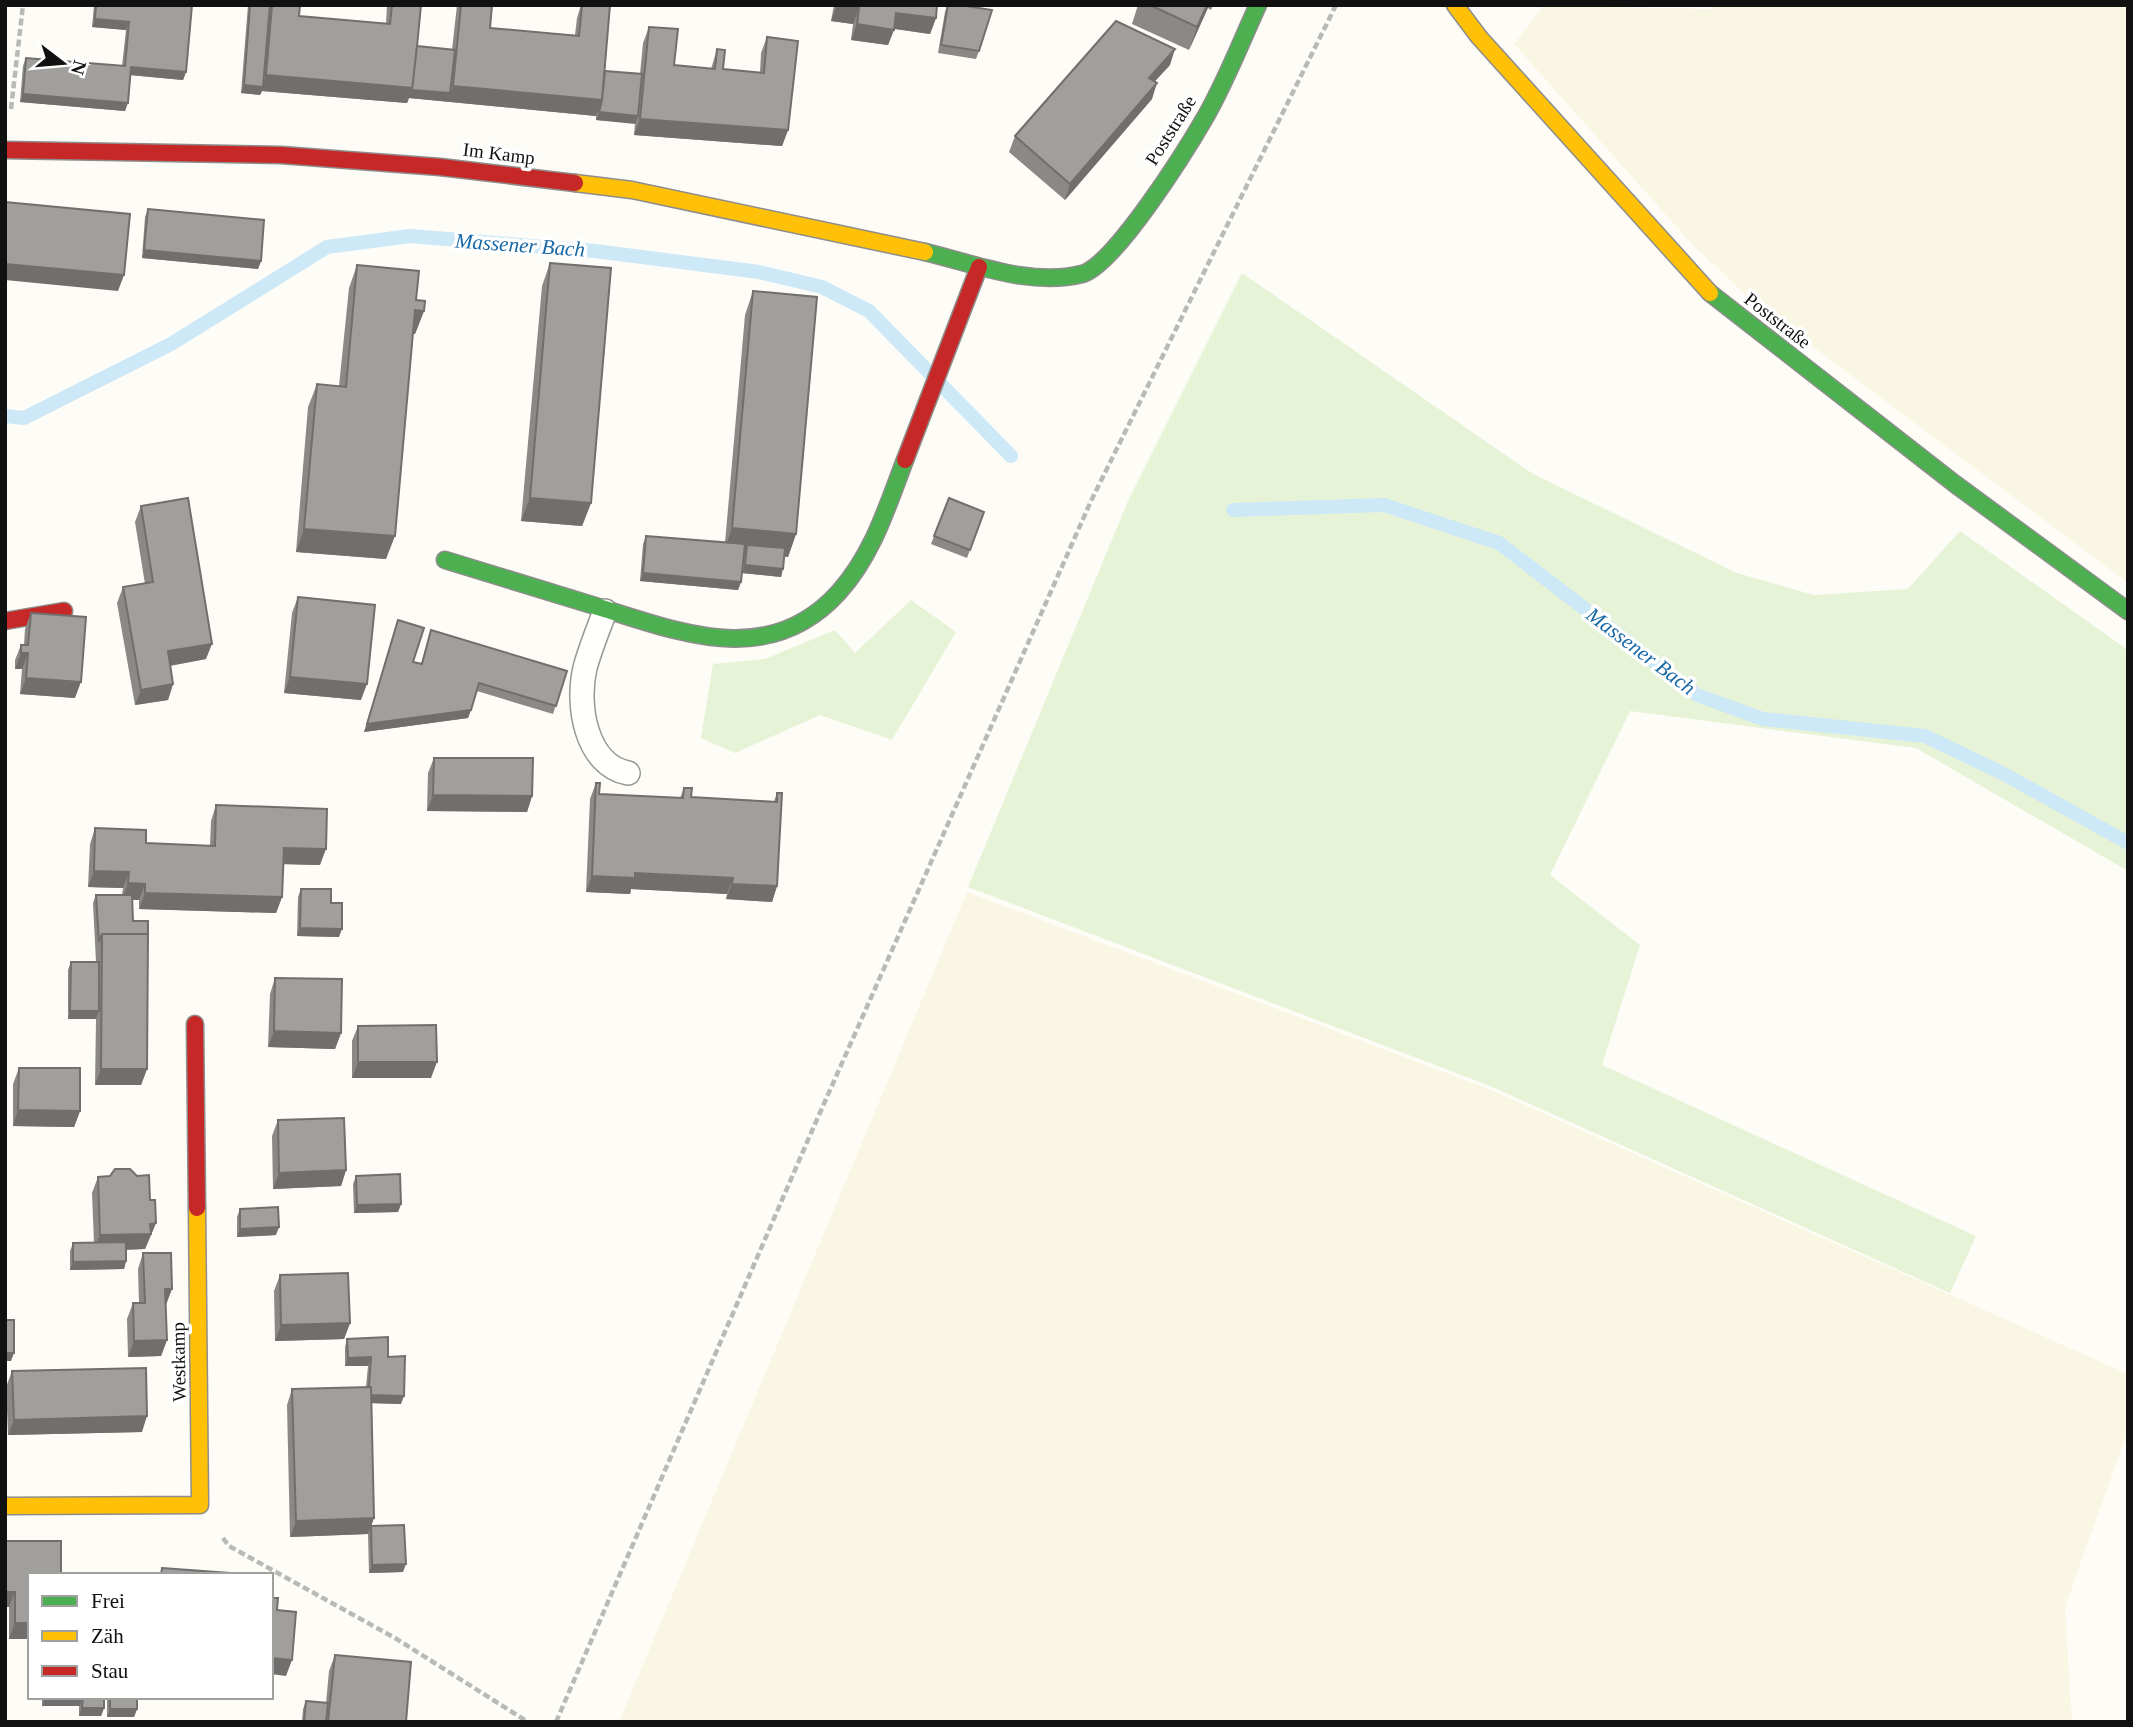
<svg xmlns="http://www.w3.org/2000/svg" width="2133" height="1727" viewBox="0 0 2133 1727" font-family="Georgia,serif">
  <rect width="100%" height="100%" fill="#fdfcf7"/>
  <g fill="#f9f7e4">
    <path d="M 1713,5 L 2128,5 L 2128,583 L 1753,302 L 1691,243 L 1514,44 L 1543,6 L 1712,9 Z"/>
    <path d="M 967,892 L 1489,1089 L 2128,1374 L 2128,1430 L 2065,1607 L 2072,1722 L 619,1722 Z"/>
  </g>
  <g fill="#e7f3d7">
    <path d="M 1242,273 L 1533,474 L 1737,573 L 1814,595 L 1908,589 L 1960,531 L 2128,650 L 2128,871 L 1916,748 L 1630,711 L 1550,875 L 1640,945 L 1602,1065 L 1976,1236 L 1950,1293 L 1490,1086 L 968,887 L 1128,501 Z"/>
    <path d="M 911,600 L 956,632 L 892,740 L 820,715 L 735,753 L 701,738 L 713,664 L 765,659 L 835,630 L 855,653 Z"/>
  </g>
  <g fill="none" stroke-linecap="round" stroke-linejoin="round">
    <g stroke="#cde8f7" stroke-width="14">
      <path d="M 5,416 L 24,418 L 171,344 L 327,247 L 410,236 L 595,251 L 759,272 L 822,287 L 869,311 L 1011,456"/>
      <path d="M 1233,510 L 1384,505 L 1499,543 L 1697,695 L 1763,719 L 1925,736 L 2004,774 L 2128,843"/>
    </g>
    <defs>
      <path id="lane" d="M 605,611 C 598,630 590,649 585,668 C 576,705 586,765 628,773"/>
      <g id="fast">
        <path d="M 925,252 C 975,264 1031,287 1082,274 C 1114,266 1187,149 1206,116 C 1226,81 1241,42 1258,5"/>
        <path d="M 1710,293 L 1955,484 L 2128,611"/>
        <path d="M 445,560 C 494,575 543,590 592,605 C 677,631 768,671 839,592 C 873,554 887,507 905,460"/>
      </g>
      <g id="slow">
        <path d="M 1455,5 L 1479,37 L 1710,293"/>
        <path d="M 575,183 L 632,190 L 925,252"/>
        <path d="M 5,1506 L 200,1505 L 197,1208"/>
      </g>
      <g id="jam">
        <path d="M 5,150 L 281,155 L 440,167 L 575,183"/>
        <path d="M 905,460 L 979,267"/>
        <path d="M 5,621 L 64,611"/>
        <path d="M 195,1024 L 197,1208"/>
      </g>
    </defs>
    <use href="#lane" stroke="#979795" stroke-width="26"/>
    <use href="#fast" stroke="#8e8d8b" stroke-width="19"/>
    <use href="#slow" stroke="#8e8d8b" stroke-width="19"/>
    <use href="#jam" stroke="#8e8d8b" stroke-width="19"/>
    <g stroke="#b9b9b8" stroke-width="4.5" stroke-dasharray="7 3.5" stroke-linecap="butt">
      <path d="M 11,109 L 23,5"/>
      <path d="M 223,1538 L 229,1546 L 395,1638 L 528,1722"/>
      <path d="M 556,1722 L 811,1133 L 1091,501 L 1336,5"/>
    </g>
    <use href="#lane" stroke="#fffffe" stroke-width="23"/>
    <use href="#fast" stroke="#4caf50" stroke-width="16"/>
    <use href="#slow" stroke="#ffc107" stroke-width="16"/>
    <use href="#jam" stroke="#c62828" stroke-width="16"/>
  </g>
  <g fill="#8a8986">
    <path d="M 94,5 L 192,5 L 186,72 L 183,80 L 131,75 L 125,111 L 20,102 L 23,66 L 26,58 L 122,66 L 126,30 L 92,27 Z"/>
    <path d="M 248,5 L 300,5 L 299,16 L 386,24 L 387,5 L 421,5 L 417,46 L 452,50 L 457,5 L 492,5 L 490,28 L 575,35 L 577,18 L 581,5 L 610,5 L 605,71 L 640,74 L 643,43 L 649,27 L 674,65 L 711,69 L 717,49 L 723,69 L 760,73 L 761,53 L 767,37 L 788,130 L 782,146 L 634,135 L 635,123 L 596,120 L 596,116 L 409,98 L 407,103 L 262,91 L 260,95 L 241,93 Z"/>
    <path d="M 834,5 L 937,5 L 936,18 L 930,34 L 894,29 L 888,45 L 851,40 L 853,24 L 831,21 Z"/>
    <path d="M 947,5 L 979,51 L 976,59 L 938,53 L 945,12 Z"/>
    <path d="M 1138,5 L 1213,5 L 1211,10 L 1208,8 L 1189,50 L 1132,24 Z"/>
    <path d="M 1170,65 L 1155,81 L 1152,99 L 1065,200 L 1009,152 L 1015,136 Z"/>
    <path d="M 148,209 L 261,261 L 258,269 L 142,258 L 145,217 Z"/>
    <path d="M 550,263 L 591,503 L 582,526 L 521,521 L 542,286 Z"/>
    <path d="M 357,265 L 416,300 L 424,311 L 415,334 L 413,333 L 386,559 L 296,552 L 308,407 L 317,384 L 339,386 L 349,288 Z"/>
    <path d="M 753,291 L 796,534 L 788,557 L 785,556 L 781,577 L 742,573 L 741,582 L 738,590 L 640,581 L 643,544 L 646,536 L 725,543 L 745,315 Z"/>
    <path d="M 949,498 L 984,512 L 967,558 L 931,544 Z"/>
    <path d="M 141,506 L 206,659 L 170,666 L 173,684 L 168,700 L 135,705 L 117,603 L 123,587 L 145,584 L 135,522 Z"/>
    <path d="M 298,597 L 361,700 L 284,693 L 292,613 Z"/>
    <path d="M 31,613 L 75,698 L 20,694 L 22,669 L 15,669 L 15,660 L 21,645 L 24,645 L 25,629 Z"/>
    <path d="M 398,620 L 413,662 L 421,664 L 431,630 L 567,671 L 553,714 L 477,691 L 468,718 L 364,732 Z"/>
    <path d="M 434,758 L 532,796 L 527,812 L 427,811 L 428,773 Z"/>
    <path d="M 596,783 L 599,794 L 680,798 L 684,788 L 691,797 L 774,801 L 777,793 L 777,886 L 772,902 L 726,899 L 727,894 L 631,889 L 630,894 L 586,892 L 590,799 Z"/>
    <path d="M 216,805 L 320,865 L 283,864 L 282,897 L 276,913 L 139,909 L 139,900 L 132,900 L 133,921 L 147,1069 L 141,1085 L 95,1085 L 96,1019 L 68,1019 L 68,970 L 71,962 L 96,962 L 93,903 L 96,895 L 122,895 L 123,888 L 88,887 L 90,844 L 95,828 L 146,843 L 210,846 L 211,821 Z"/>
    <path d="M 301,889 L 331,903 L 339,937 L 297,936 L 298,897 Z"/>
    <path d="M 275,978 L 341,1033 L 335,1049 L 268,1047 L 270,994 Z"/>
    <path d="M 358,1026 L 431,1078 L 352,1078 L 352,1041 Z"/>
    <path d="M 19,1068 L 80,1111 L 74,1127 L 13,1126 L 13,1084 Z"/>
    <path d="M 278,1120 L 346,1170 L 341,1186 L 273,1189 L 272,1136 Z"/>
    <path d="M 356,1176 L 401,1204 L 398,1212 L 354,1213 L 353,1184 Z"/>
    <path d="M 98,1177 L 150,1200 L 156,1223 L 145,1249 L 126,1250 L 126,1261 L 124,1269 L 70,1270 L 70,1251 L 73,1243 L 94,1243 L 92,1193 Z"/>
    <path d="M 240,1209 L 276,1235 L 237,1237 L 237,1217 Z"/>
    <path d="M 143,1253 L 166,1305 L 167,1340 L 161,1356 L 128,1357 L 127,1319 L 133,1303 L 139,1303 L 138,1269 Z"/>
    <path d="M 280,1275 L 350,1323 L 344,1339 L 275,1341 L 274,1291 Z"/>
    <path d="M 347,1339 L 388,1357 L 401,1404 L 371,1403 L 374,1518 L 371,1526 L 403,1572 L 369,1573 L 368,1534 L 290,1537 L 287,1405 L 292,1389 L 366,1387 L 368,1366 L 345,1366 L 345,1347 Z"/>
    <path d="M 12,1371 L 142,1432 L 8,1435 L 6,1387 Z"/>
    <path d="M 5,1541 L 30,1575 L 30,1639 L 9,1639 L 9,1607 L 5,1607 Z"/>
    <path d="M 335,1655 L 406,1722 L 302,1722 L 303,1709 L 306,1701 L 326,1703 L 329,1671 Z"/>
    <path d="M 42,1697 L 104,1697 L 104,1708 L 101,1716 L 79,1716 L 79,1706 L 42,1706 Z"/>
    <path d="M 107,1697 L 137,1697 L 137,1709 L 134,1717 L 107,1717 Z"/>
  </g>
  <g fill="#716f6d">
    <path d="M 837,5 L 859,8 L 853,24 L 831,21 Z"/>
    <path d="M 1207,5 L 1209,5 L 1189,50 L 1197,27 Z"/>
    <path d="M 896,13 L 936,18 L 930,34 L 890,28 Z"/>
    <path d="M 95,19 L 129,22 L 126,30 L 92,27 Z"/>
    <path d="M 857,24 L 894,30 L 888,45 L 851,40 Z"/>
    <path d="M 1175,49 L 1170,65 L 1144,93 L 1149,78 Z"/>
    <path d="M 131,67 L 186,72 L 183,80 L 129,75 Z"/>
    <path d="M 266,75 L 413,88 L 450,93 L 453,86 L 602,100 L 596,116 L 409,98 L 407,103 L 262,91 L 260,95 L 241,93 L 244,85 L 262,87 Z"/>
    <path d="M 1157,83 L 1152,99 L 1065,200 L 1070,184 Z"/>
    <path d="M 23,94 L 128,103 L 125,111 L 20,102 Z"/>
    <path d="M 599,112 L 638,116 L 635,124 L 596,120 Z"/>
    <path d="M 640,119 L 788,130 L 782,146 L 634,135 Z"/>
    <path d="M 144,250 L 261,261 L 258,269 L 142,258 Z"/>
    <path d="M 5,264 L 124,275 L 118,291 L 5,280 Z"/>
    <path d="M 415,310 L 424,311 L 415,334 L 407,333 Z"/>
    <path d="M 530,498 L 591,503 L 582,526 L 521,521 Z"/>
    <path d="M 732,528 L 796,534 L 788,557 L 746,553 L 747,545 L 744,553 L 724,551 Z"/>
    <path d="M 304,529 L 395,536 L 386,559 L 296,552 Z"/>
    <path d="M 745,565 L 783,569 L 781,577 L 742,573 Z"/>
    <path d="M 643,573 L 741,582 L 738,590 L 640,581 Z"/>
    <path d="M 212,644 L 206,659 L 162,667 L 168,651 Z"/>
    <path d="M 21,653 L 28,653 L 22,669 L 15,669 Z"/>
    <path d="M 290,677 L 367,684 L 361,700 L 284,693 Z"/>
    <path d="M 26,678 L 81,682 L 75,698 L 20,694 Z"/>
    <path d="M 173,684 L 168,700 L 135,705 L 141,690 Z"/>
    <path d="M 471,710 L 468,718 L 364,732 L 367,724 Z"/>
    <path d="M 433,795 L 532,796 L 527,812 L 427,811 Z"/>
    <path d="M 284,848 L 326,849 L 320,865 L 278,864 Z"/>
    <path d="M 94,871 L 129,872 L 123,888 L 88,887 Z"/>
    <path d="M 635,873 L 733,878 L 727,894 L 631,889 L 630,894 L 586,892 L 592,876 Z"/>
    <path d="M 128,883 L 145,884 L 139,900 L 122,899 Z"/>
    <path d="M 732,884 L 777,886 L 772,902 L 726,899 Z"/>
    <path d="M 145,893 L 282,897 L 276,913 L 139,909 Z"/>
    <path d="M 300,928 L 342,929 L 339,937 L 297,936 Z"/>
    <path d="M 70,1011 L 99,1011 L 96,1019 L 68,1019 Z"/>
    <path d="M 274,1031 L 341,1033 L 335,1049 L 268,1047 Z"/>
    <path d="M 358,1062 L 437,1062 L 431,1078 L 352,1078 Z"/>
    <path d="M 101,1069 L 147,1069 L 141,1085 L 95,1085 Z"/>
    <path d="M 18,1110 L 80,1111 L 74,1127 L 13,1126 Z"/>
    <path d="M 346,1170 L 341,1186 L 273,1189 L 279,1173 Z"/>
    <path d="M 401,1204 L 398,1212 L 354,1213 L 357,1205 Z"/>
    <path d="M 156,1223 L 145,1249 L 94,1250 L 100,1235 Z"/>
    <path d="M 279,1227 L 276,1235 L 237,1237 L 240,1229 Z"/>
    <path d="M 126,1261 L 124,1269 L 70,1270 L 73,1262 Z"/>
    <path d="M 165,1289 L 172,1289 L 166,1305 L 159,1305 Z"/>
    <path d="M 350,1323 L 344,1339 L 275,1341 L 281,1325 Z"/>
    <path d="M 167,1340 L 161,1356 L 128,1357 L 134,1341 Z"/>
    <path d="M 5,1353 L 14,1353 L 11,1361 L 5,1361 Z"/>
    <path d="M 371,1357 L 368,1366 L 345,1366 L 348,1358 Z"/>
    <path d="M 368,1395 L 404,1396 L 401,1404 L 365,1403 Z"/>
    <path d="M 147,1416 L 142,1432 L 8,1435 L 14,1420 Z"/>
    <path d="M 374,1518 L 368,1534 L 290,1537 L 296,1521 Z"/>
    <path d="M 406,1564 L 403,1572 L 369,1573 L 372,1565 Z"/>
    <path d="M 5,1592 L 15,1592 L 9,1607 L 5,1607 Z"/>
    <path d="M 15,1623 L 30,1623 L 30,1639 L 9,1639 Z"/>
    <path d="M 271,1658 L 292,1660 L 286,1676 L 271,1674 Z"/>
    <path d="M 45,1697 L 83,1697 L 80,1706 L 42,1706 Z"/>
    <path d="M 82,1708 L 104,1708 L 101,1716 L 79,1716 Z"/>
    <path d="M 110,1709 L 137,1709 L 134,1717 L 107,1717 Z"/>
  </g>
  <g fill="#a19f9c" stroke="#716f6d" stroke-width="2">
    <path d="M 96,5 L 192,5 L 186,72 L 131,67 L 128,103 L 23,94 L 26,58 L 125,66 L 129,22 L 95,19 Z"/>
    <path d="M 250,5 L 270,5 L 263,87 L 244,85 Z"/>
    <path d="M 272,5 L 300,5 L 299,16 L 390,24 L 392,5 L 421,5 L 413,88 L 266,75 Z"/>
    <path d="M 461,5 L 492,5 L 490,28 L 579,36 L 582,5 L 610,5 L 602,100 L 453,86 Z"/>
    <path d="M 837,5 L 937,5 L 936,18 L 896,13 L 894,30 L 857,24 L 859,8 Z"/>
    <path d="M 948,5 L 960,5 L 992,10 L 979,51 L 941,45 Z"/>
    <path d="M 1150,5 L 1207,5 L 1197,27 Z"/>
    <path d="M 1116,21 L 1175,49 L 1149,78 L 1157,83 L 1070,184 L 1015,136 Z"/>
    <path d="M 649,27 L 678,29 L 674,65 L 715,69 L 717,49 L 725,50 L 723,69 L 764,73 L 767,37 L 798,41 L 788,130 L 640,119 Z"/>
    <path d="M 417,46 L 455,50 L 450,93 L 412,90 Z"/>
    <path d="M 605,71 L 642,74 L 638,116 L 599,112 L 602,100 Z"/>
    <path d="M 5,202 L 130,214 L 124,275 L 5,264 Z"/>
    <path d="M 148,209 L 264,220 L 261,261 L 144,250 Z"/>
    <path d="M 550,263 L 611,268 L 591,503 L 530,498 Z"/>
    <path d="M 357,265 L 419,271 L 416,300 L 425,301 L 424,311 L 415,310 L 395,536 L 304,529 L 317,384 L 346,387 Z"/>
    <path d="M 753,291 L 817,297 L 796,534 L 732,528 Z"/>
    <path d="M 188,498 L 212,644 L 168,651 L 173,684 L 141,690 L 123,587 L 153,582 L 141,506 Z"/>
    <path d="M 949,498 L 984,512 L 970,550 L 934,536 Z"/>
    <path d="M 646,536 L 745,544 L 741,582 L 643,573 Z"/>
    <path d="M 747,545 L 785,548 L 783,569 L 745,565 Z"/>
    <path d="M 298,597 L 375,605 L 367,684 L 290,677 Z"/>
    <path d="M 31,613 L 86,617 L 81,682 L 26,678 L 28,653 L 21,653 L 21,645 L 28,645 Z"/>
    <path d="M 398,620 L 424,628 L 413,662 L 422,664 L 431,630 L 567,671 L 556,706 L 479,683 L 471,710 L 367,724 Z"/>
    <path d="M 434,758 L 533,758 L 532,796 L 433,795 Z"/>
    <path d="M 596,783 L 600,783 L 599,794 L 683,798 L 684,788 L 692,788 L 691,797 L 777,802 L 777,793 L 782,793 L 777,886 L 732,884 L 733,878 L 635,873 L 635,878 L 592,876 Z"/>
    <path d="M 216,805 L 327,809 L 326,849 L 284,848 L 282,897 L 145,893 L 145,884 L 128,883 L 129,872 L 94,871 L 95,828 L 146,830 L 146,843 L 215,846 Z"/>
    <path d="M 301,889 L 331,889 L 331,903 L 342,903 L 342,929 L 300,928 Z"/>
    <path d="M 96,895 L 132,895 L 133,921 L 148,921 L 148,934 L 102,934 L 99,942 Z"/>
    <path d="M 102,934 L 148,934 L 147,1069 L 101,1069 Z"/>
    <path d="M 71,962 L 99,962 L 99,1011 L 70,1011 Z"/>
    <path d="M 275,978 L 342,979 L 341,1033 L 274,1031 Z"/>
    <path d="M 436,1025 L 437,1062 L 358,1062 L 358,1026 Z"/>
    <path d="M 19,1068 L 80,1068 L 80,1111 L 18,1110 Z"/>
    <path d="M 344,1118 L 346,1170 L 279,1173 L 278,1120 Z"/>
    <path d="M 115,1169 L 130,1169 L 137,1176 L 149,1175 L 150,1200 L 155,1200 L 156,1223 L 150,1224 L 151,1234 L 100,1235 L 98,1177 L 110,1176 Z"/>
    <path d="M 400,1174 L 401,1204 L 357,1205 L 356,1176 Z"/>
    <path d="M 278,1207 L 279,1227 L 240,1229 L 240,1209 Z"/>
    <path d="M 126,1242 L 126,1261 L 73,1262 L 73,1243 Z"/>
    <path d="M 143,1253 L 171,1253 L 172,1289 L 165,1289 L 167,1340 L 134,1341 L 133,1303 L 145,1303 Z"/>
    <path d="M 348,1273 L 350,1323 L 281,1325 L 280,1275 Z"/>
    <rect x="5" y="1320" width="9" height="33"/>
    <path d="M 388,1337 L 388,1357 L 405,1356 L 404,1396 L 371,1395 L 371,1387 L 369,1387 L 371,1357 L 348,1358 L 347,1339 Z"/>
    <path d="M 146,1368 L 147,1416 L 14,1420 L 12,1371 Z"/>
    <path d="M 371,1387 L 374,1518 L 296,1521 L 292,1389 Z"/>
    <path d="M 404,1525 L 406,1564 L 372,1565 L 371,1526 Z"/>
    <path d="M 5,1541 L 61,1541 L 61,1575 L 30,1575 L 30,1623 L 15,1623 L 15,1592 L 5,1592 Z"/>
    <path d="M 162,1568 L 229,1573 L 228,1575 L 161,1575 Z"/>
    <path d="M 271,1598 L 278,1598 L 277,1610 L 296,1612 L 292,1660 L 271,1658 Z"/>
    <path d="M 335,1655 L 411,1662 L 406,1722 L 328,1722 Z"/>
    <path d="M 83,1697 L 104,1697 L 104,1708 L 82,1708 Z"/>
    <rect x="110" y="1697" width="27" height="12"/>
    <path d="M 306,1701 L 328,1703 L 326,1722 L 304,1722 Z"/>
  </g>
  <g text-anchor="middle" stroke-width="7" stroke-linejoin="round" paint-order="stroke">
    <g font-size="19" fill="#111" stroke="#fff">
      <text transform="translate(1170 130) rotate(-58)" y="7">Poststraße</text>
      <text transform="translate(499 153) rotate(7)" y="7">Im Kamp</text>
      <text transform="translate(1778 320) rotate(38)" y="7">Poststraße</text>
      <text transform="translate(178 1362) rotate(-91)" y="7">Westkamp</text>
    </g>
    <g font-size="21" font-style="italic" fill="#1768a6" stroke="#fff">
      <text transform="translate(520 245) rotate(4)" y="7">Massener Bach</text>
      <text transform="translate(1641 651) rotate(37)" y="7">Massener Bach</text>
    </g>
  </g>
  <rect width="2133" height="1727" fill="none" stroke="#111111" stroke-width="14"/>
  <rect x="28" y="1573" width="245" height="126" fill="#ffffff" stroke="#a0a0a0" stroke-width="2"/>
  <rect x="42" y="1596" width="35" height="10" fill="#4caf50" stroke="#a0a0a0" stroke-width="2"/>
  <text x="91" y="1608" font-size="21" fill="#111111">Frei</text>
  <rect x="42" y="1631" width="35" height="10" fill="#ffc107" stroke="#a0a0a0" stroke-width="2"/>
  <text x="91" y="1643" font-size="21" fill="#111111">Zäh</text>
  <rect x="42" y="1666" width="35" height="10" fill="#c62828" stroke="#a0a0a0" stroke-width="2"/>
  <text x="91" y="1678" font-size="21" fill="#111111">Stau</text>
  <g transform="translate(63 63) rotate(106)" stroke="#ffffff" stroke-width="5" paint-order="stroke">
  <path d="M0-5L12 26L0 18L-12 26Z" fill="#111111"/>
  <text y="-10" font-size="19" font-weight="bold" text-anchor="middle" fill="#111111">N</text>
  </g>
</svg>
